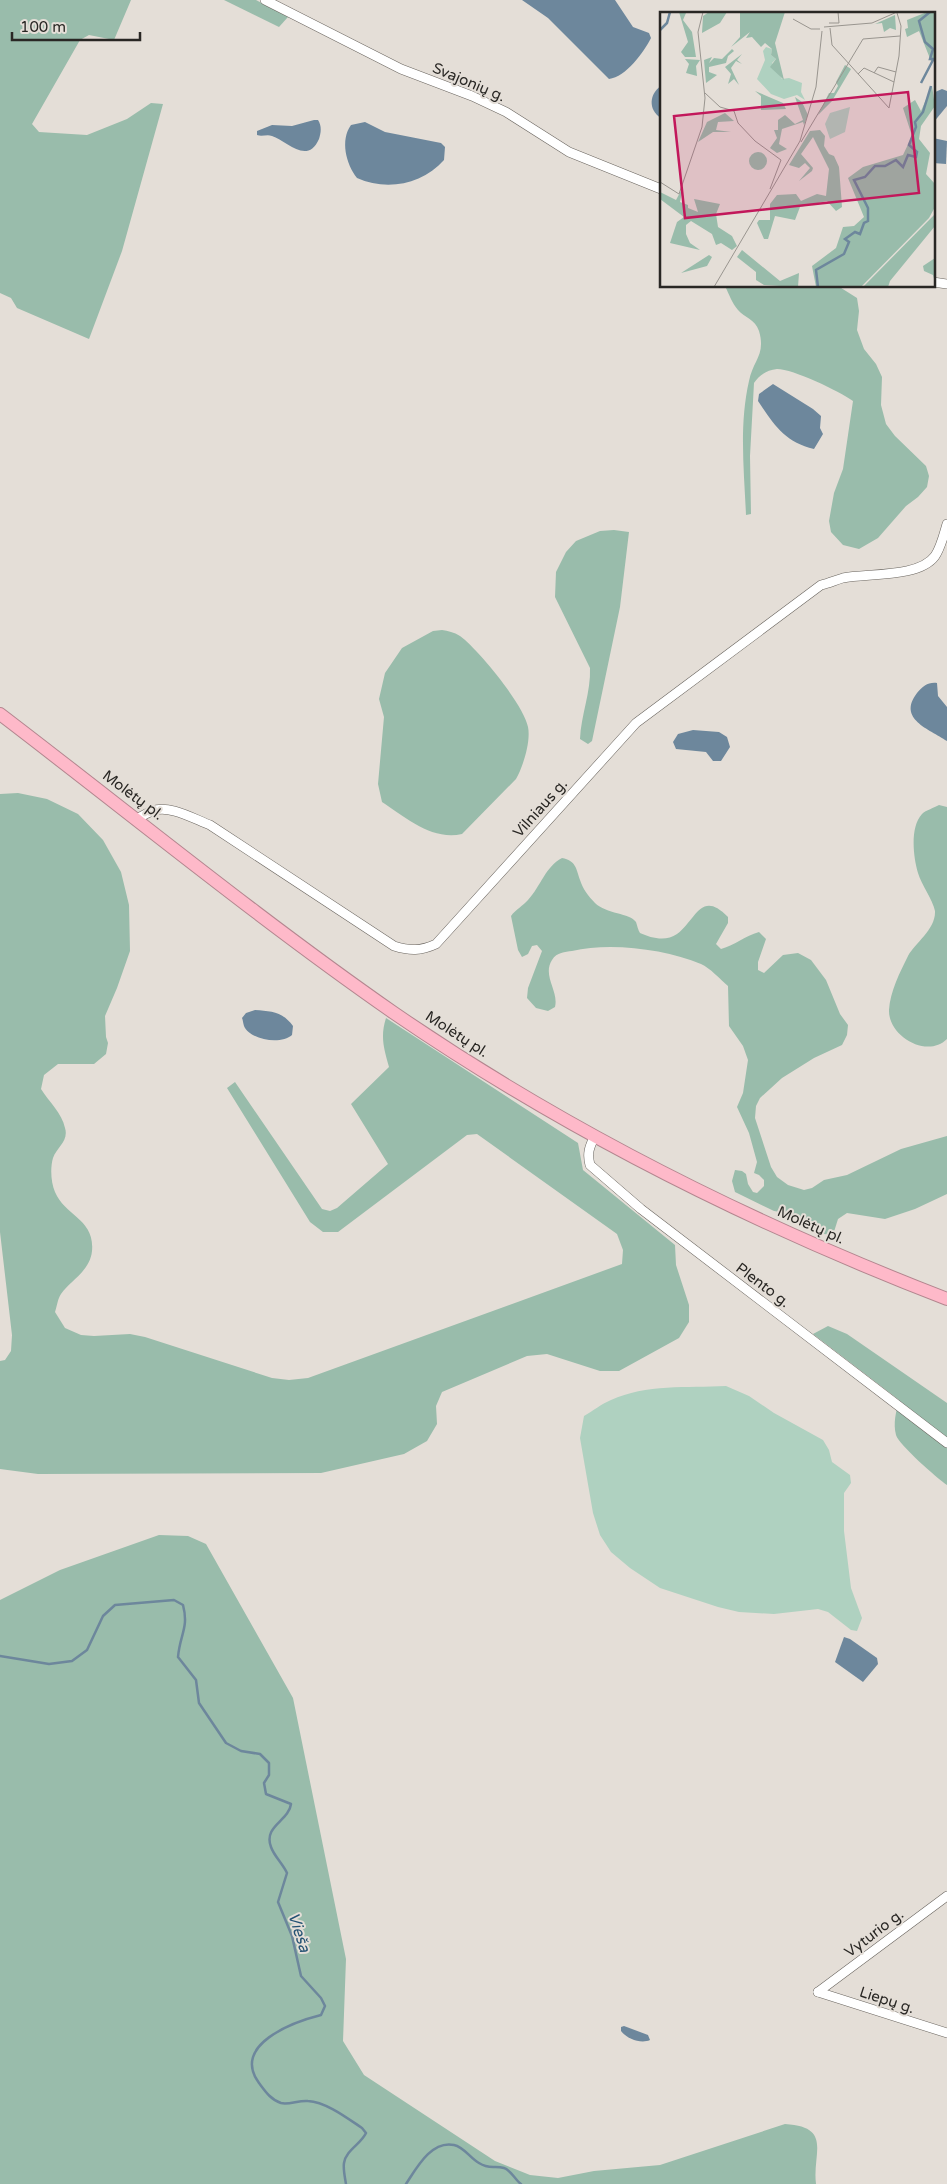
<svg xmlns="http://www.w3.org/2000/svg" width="947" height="2184" viewBox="0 0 947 2184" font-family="'Varela Round',sans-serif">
  <rect width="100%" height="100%" fill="#e4ded7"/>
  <path fill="#afd1c0" d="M 726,1386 L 749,1396 L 774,1413 L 823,1440 L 829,1450 L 832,1462 L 850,1475 L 851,1483 L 844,1493 L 844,1531 L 851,1588 L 862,1618 L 857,1631 L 851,1630 L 828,1612 L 818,1609 L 774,1614 L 739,1612 L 718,1607 L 660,1588 L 630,1568 L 611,1552 L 600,1535 L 593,1513 L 580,1438 L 584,1416 C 593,1411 601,1404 611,1400 C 646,1384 687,1388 726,1386 Z"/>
  <g fill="#99bcab">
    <path d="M 0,0 L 131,0 L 114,40 L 89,35 L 80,40 L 32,124 L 39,132 L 87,135 L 127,119 L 151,103 L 163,104 L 122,251 L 89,339 L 17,308 L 11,298 L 0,293 Z"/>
    <path d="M 224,0 L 256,0 L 288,17 L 279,27 Z"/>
    <path d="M 725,286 L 838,286 L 857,298 L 859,311 L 857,330 L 864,349 L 876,364 L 882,377 L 881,405 L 886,424 L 895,436 L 926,466 L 929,476 L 927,487 L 918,497 L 906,506 L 878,538 L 859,549 L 843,545 L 831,532 L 829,521 L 834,493 L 843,469 L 853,401 C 839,391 793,369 777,369 C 767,370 759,375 754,383 L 750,456 L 751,514 L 746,515 C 744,470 739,425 749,381 C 753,360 766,355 759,331 C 755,319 745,318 738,310 C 732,303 729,294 725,286 Z"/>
    <path d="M 614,530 L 629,532 L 620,607 L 592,741 L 588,744 L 580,739 C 581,715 591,692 590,668 L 555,597 L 556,572 L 566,552 L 576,541 L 600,531 Z"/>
    <path d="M 442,630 C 448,631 454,632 460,636 C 478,649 524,705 528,727 C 531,741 523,767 516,779 L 462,834 C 432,841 405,817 382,802 L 378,784 L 384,717 L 379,699 L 385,673 L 402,648 L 433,631 Z"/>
    <path d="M 18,793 L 47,799 L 78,814 L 103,840 L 121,872 L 129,905 L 130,951 L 117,988 L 105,1016 L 106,1037 L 108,1043 L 106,1054 L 94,1064 L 58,1064 L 44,1075 L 41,1089 C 49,1102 62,1113 65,1128 C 69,1141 57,1147 53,1158 C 50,1168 51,1183 55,1192 C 65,1216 95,1219 92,1251 C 90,1271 71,1280 61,1294 C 58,1298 57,1306 55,1312 L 65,1328 L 81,1335 L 94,1336 L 130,1334 L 145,1337 L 272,1378 L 289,1380 L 308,1378 L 622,1264 L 623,1250 L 617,1234 L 477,1134 L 467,1135 L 338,1232 L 323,1232 L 310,1222 L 227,1088 L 235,1082 L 322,1209 L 330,1211 L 337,1208 L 388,1164 L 351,1104 L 389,1067 C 384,1049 380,1037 386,1018 L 578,1143 L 583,1170 L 675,1245 L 676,1265 L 689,1305 L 689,1322 L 679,1338 L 619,1371 L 600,1371 L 547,1354 L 527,1356 L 442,1392 L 436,1406 L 437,1424 L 427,1441 L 404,1454 L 321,1473 L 38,1474 L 0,1469 L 0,1361 L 5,1360 L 11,1351 L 12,1335 L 0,1232 L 0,794 Z"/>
    <path d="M 939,805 L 947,807 L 947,1039 C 927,1059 888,1036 889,1010 C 890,992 900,972 908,956 C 915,943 936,929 935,911 C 933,900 921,884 918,873 C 913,856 910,827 922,814 C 926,810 934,808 939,805 Z"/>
    <path d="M 562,858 C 576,861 576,868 580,880 C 583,889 588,896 595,903 C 606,914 630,913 636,922 C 637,925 638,930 640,933 C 651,938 666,942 677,934 C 696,920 701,889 728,917 L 728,923 L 716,944 L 721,949 C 735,945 745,936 759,932 L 766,939 L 758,962 L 758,970 L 764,973 L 783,955 L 798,953 L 811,960 L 826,980 L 840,1014 L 848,1025 L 847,1035 L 842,1045 L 814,1058 L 782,1078 L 760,1098 L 756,1106 L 755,1118 L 771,1167 L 777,1177 L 788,1185 L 804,1190 L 812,1188 L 824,1180 L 847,1175 L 901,1149 L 947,1136 L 947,1194 L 915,1209 L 885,1219 L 847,1213 L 838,1219 L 833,1235 L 824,1234 L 794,1214 L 774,1211 L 735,1192 L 732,1181 L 735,1170 L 742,1171 L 746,1174 L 748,1184 L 753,1192 L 757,1193 L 764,1186 L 764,1180 L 759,1175 L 754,1173 L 757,1162 L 749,1133 L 737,1107 L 743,1093 L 748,1060 L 743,1046 L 729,1026 L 728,986 C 720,979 710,968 701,964 C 665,949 610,942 572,951 C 565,952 557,952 552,960 C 542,976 559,991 555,1007 L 548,1011 L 536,1008 L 527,998 L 528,988 L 542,951 L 537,945 L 532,946 L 528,954 L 522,957 L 518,950 L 511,916 C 516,909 523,906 528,900 C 541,886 545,867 562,858 Z"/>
    <path d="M 828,1326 L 847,1334 L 947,1403 L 947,1485 C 937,1478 899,1445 896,1435 C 893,1423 896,1412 899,1400 L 813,1334 Z"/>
    <path d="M 159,1535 L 188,1536 L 206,1544 L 293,1698 L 346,1959 L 343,2041 L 364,2075 L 495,2161 L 530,2175 L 558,2178 L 594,2171 L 660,2165 L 785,2124 C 833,2127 812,2153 816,2184 L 0,2184 L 0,1600 L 60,1570 Z"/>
  </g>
  <g fill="#6d879c">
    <path d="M 522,0 L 615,0 L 633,27 L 649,33 L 651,38 C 644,52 626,77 609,79 L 548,18 Z"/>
    <path d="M 661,86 L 661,118 C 648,110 649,94 661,86 Z"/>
    <path d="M 942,89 L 947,91 L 947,106 L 933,123 L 933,93 Z"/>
    <path d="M 314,120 L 318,120 C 322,126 321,133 319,139 C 307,166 286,140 272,136 C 267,134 262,137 257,135 L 257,131 L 272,125 L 292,126 Z"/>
    <path d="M 365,122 L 385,132 L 441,143 L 445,147 L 444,160 C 422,185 386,191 357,178 C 346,164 340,140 351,125 Z"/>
    <path d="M 933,138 L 947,141 L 946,164 L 933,163 Z"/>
    <path d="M 773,384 L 813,409 L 821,416 L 820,428 L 823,434 L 814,449 C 785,442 774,425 758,401 L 759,394 Z"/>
    <path d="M 937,683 L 938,696 L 947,707 L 947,741 C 929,729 897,719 917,693 C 923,686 928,682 937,683 Z"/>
    <path d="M 693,730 L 719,732 L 727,737 L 730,747 L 721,761 L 713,761 L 706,752 L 676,749 L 673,742 L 678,734 Z"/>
    <path d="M 255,1010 C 271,1011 283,1012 293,1026 L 292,1035 C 281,1045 250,1040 244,1026 C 243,1023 243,1020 242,1018 L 246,1013 Z"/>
    <path d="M 844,1637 L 850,1639 L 877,1658 L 878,1664 L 863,1682 L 835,1662 Z"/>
    <path d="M 624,2026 L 648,2035 L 650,2040 C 641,2044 627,2039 621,2031 L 621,2027 Z"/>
  </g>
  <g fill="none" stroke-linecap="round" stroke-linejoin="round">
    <g stroke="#6d879c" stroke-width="2.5">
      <path d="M 0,1656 L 49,1664 L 72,1661 L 87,1650 L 103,1616 L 115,1605 L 174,1600 L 183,1605 C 189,1628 180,1634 178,1657 L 196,1680 L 199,1703 L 226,1743 L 241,1751 L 260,1754 L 269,1763 L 269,1775 L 264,1783 L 266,1794 L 291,1804 C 289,1821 263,1826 271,1847 C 274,1856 283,1864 287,1873 L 278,1902 L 292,1936 L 301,1976 L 321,1998 L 325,2006 L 321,2015 C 293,2022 231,2045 259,2083 C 265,2091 271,2100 281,2103 C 289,2105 299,2100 308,2101 C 326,2102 347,2118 362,2128 L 366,2133 C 361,2144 346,2150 344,2163 C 343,2169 345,2178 346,2184"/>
      <path d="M 406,2184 C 416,2169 431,2140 454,2145 C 464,2147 470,2158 479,2163 C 490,2170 494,2165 504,2168 C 511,2170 515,2180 521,2184"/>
    </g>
    <defs>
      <g id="minor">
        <path d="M 265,0 L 401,69 L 472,96 L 506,112 L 569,152 L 661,189"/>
        <path d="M 933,282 L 947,284"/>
        <path d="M 137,819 C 142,816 147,813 152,811 C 169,804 194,819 210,825 L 394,946 C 410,951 421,951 436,944 L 636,723 L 821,585 C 829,583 836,580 843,578 C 867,573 919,578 935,556 C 941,547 944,534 947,524"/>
        <path d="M 595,1136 C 589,1147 587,1154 590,1165 L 641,1209 L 947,1443"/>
        <path d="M 818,1992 L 947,1896"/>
        <path d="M 818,1992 L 947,2033"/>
      </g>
      <path id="highway" d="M 0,714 C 131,814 259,919 394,1013 C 566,1131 753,1224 947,1299"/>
    </defs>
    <use href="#minor" stroke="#6a655f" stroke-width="10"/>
    <use href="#highway" stroke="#b3868f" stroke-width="14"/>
    <use href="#minor" stroke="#fff" stroke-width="9"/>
    <use href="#highway" stroke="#feb9c9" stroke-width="12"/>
  </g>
  <g text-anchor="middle" stroke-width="4" stroke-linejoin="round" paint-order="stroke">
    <g font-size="15" fill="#292724" stroke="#e4ded7">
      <text transform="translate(469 82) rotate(23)" y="5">Svajonių g.</text>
      <text transform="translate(133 795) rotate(37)" y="5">Molėtų pl.</text>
      <text transform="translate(540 808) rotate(-48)" y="5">Vilniaus g.</text>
      <text transform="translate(457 1034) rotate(33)" y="5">Molėtų pl.</text>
      <text transform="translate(811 1225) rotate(24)" y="5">Molėtų pl.</text>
      <text transform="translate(763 1285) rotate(37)" y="5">Plento g.</text>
      <text transform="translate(874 1933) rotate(-37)" y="5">Vyturio g.</text>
      <text transform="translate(887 2000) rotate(18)" y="5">Liepų g.</text>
    </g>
    <g font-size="16" font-style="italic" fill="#245273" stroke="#e4ded7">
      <text transform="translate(300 1932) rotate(72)" y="6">Vieša</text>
    </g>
  </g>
  <g transform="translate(660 12)">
    <rect width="275" height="275" fill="#e4ded7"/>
    <path d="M 106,35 L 112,37 L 111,43 L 116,47 L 112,51 L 122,67 L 129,66 L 142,71 L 141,80 L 145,88 L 137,83 L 124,87 L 111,82 L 97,67 L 105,48 L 103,39 ZM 190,95 L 185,120 L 170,127 L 165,112 L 170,101 Z" fill="#afd1c0"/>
    <path d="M 19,0 L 26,1 L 23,8 L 32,20 L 36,45 L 25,45 L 21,40 L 28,30 ZM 49,0 L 67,0 L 60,11 L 42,21 L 43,4 ZM 80,0 L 125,0 L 115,31 L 124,68 L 110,55 L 116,47 L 111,43 L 112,37 L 105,31 L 101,35 L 92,25 L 86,26 L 90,20 L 71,35 L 80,25 ZM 267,0 L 275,0 L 275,47 L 271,49 L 259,19 L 247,25 L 245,17 L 248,16 L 247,8 ZM 235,3 L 236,18 L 230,16 L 224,20 L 222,11 L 171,18 L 215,12 ZM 72,37 L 74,39 L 68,44 L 66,51 L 49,55 L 49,60 L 57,63 L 46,71 L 44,48 L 52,45 L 49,51 L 54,46 L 62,47 ZM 82,42 L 77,48 L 82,52 L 76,49 L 71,56 L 79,73 L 74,67 L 68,72 L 71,62 L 65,55 ZM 25,47 L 40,48 L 36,54 L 37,64 L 26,61 L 29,52 ZM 185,53 L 191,57 L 172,89 L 158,103 L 169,81 L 174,81 L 178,74 L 176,70 ZM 272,74 L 275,94 L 261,114 L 259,127 L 270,141 L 266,162 L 275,172 L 275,195 L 269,206 L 201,275 L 156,275 L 152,254 L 176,236 L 183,215 L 194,214 L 204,205 L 188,166 L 203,155 L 243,143 L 252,124 L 243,96 L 255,88 L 261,99 ZM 95,79 L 123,91 L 126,97 L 101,98 L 101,84 ZM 135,85 L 142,90 L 148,103 L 144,113 L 143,110 L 122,117 L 119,132 L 127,137 L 117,141 L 110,136 L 117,126 L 114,118 L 118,118 L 118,108 L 125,103 L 135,112 L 143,108 ZM 65,101 L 74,109 L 58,110 L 56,118 L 71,120 L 53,120 L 38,130 L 47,110 ZM 160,118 L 165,124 L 164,134 L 169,142 L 174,144 L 179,155 L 182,195 L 176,199 L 167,189 L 140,195 L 135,208 L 115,204 L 108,227 L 104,227 L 97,211 L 99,208 L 110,208 L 110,192 L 117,183 L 136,182 L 141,189 L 157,182 L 166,184 L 169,157 L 153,125 L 141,142 L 153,156 L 152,159 L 139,169 L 150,156 L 145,151 L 139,156 L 129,153 L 150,119 ZM89 149a9 9 0 1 1 18 0a9 9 0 1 1-18 0ZM 23,175 L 20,190 L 28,193 L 28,196 L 38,200 L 34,187 L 60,192 L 56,202 L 58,215 L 72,224 L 77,234 L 72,238 L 61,231 L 56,233 L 52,222 L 31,209 L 26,213 L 26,222 L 30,231 L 40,238 L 10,231 L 17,210 L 24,205 L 0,187 L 0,180 L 16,188 ZM 275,202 L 275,214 L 230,269 L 228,275 L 203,275 ZM 82,238 L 120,269 L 139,261 L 138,275 L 104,273 L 96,268 L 96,260 L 77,245 ZM 49,243 L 52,245 L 47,254 L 21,261 ZM 275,246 L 275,270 L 273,263 L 264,259 L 263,254 Z" fill="#99bcab"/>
    <path fill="none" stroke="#6d879c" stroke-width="2.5" d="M 270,0 L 259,9 L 265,30 L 273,37 L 270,47 L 275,47M 0,18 L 7,11 L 10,0M 261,71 L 273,48M 158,275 L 156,258 L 184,242 L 189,230 L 185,227 L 195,220 L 200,222 L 204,211 L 208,209 L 208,196 L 194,168 L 205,165 L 215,154 L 225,154 L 236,148 L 243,155 L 248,143 L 256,145 L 257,140 L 249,133 L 256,115 L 255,110 L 263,100 L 271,74"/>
    <path fill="none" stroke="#99958f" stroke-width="1" d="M 133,7 L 151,17 L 160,17M 169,11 L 179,11 L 178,0M 164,15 L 212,11 L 237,0M 170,16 L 172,33 L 229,96M 214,61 L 218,55 L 236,60M 198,62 L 204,56 L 234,70M 45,81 L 60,95 L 74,99 L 78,111 L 95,129 L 121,148 L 110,177M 229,96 L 239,44 L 241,14 L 237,1M 141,130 L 203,27 L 240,24M 0,170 L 19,182 L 42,115 L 45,86 L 38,20 L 43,0M 54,275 L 140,129 L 156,75 L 162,19"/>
    <path fill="#c2185b" fill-opacity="0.15" stroke="#c2185b" stroke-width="2.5" d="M 248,80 L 259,181 L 25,206 L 14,104 Z"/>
    <rect width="275" height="275" fill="none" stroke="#292724" stroke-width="2.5"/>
  </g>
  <path d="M12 32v8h128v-8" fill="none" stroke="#292724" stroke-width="2.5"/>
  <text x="20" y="32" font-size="15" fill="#292724" stroke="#e4ded7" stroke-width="4" paint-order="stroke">100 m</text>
</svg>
